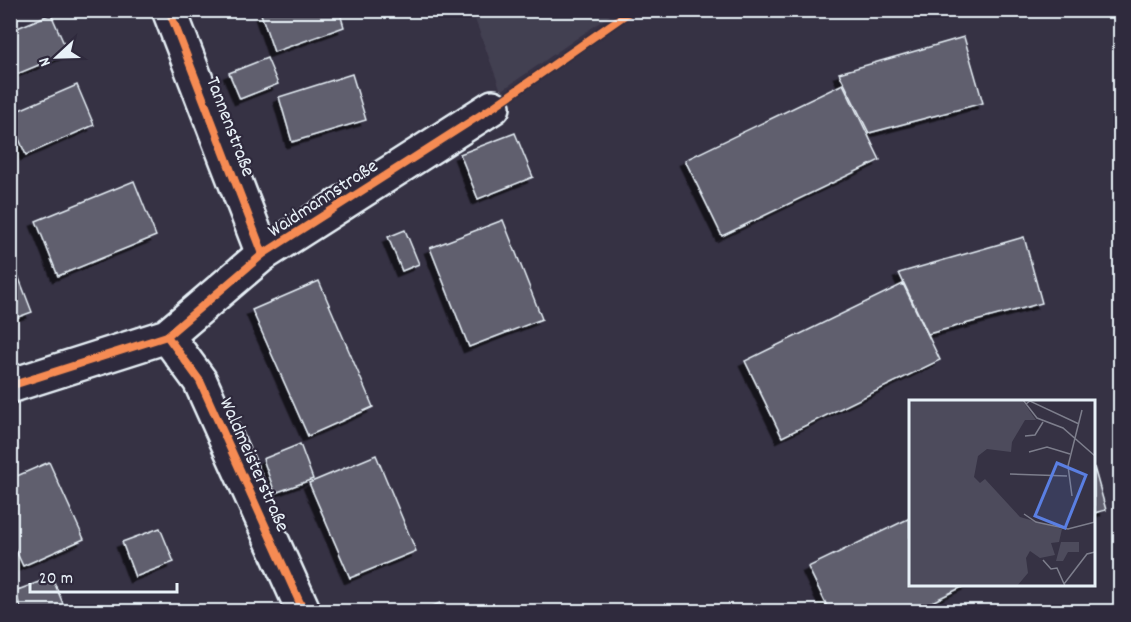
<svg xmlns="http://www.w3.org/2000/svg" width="1131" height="622" viewBox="0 0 1131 622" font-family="Dekko,sans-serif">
  <defs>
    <filter id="shadow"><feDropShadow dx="-5.5" dy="5.5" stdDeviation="0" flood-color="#0009"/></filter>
  </defs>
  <rect width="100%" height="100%" fill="#363244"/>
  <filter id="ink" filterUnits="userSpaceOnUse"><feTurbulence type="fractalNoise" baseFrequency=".0167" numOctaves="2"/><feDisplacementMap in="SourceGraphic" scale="12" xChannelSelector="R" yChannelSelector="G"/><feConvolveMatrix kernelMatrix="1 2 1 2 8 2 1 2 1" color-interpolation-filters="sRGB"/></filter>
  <g filter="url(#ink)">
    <path fill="#433f51" d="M 472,11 L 472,10 L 616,11 L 501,91 Z"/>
    <g fill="#605e6e" stroke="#e8f1f8" stroke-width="1.5" filter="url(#shadow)">
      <path d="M 272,10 L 339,10 L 344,27 L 274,52 L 261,14 Z"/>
      <path d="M 51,14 L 68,53 L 10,77 L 10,31 Z"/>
      <path d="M 964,37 L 983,103 L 869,133 L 839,73 Z"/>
      <path d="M 267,58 L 278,84 L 240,99 L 229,73 Z"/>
      <path d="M 352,74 L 366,120 L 292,142 L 279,97 Z"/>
      <path d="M 843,84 L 880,160 L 722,236 L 685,160 Z"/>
      <path d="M 77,85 L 94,125 L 26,155 L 10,118 L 10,114 Z"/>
      <path d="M 515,133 L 533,177 L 478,199 L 460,154 Z"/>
      <path d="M 134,181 L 156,236 L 58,276 L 36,221 Z"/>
      <path d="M 503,220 L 542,319 L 469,347 L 430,248 Z"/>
      <path d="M 405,230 L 419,264 L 402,271 L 388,237 Z"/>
      <path d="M 1024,237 L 1042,303 L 928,334 L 899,273 Z"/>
      <path d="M 17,273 L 32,312 L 10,320 L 10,276 Z"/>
      <path d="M 319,281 L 373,407 L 308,436 L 252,310 Z"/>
      <path d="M 903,284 L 940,360 L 782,437 L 745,361 Z"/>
      <path d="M 300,444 L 313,479 L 275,493 L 263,459 Z"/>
      <path d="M 376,455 L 416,551 L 350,578 L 309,483 Z"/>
      <path d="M 49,462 L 84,539 L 23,566 L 10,538 L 10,479 Z"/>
      <path d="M 1094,467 L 1106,510 L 1094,513 Z"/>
      <path d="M 910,518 L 910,584 L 968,584 L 912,612 L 830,612 L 808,567 Z"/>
      <path d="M 160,528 L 174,562 L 135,577 L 122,542 Z"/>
      <path d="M 52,577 L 66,611 L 22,612 L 15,591 Z"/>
      <path d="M 440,603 L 444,612 L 419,612 Z"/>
    </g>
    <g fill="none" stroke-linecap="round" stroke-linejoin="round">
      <defs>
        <g id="minor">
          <path d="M 169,10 L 263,254"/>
          <path d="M 167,336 L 200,381 L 304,612"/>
          <path d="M 10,386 L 167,336 L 263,254 L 493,107"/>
        </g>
      </defs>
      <use href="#minor" stroke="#e8f1f8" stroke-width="38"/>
      <use href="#minor" stroke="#2f2a3d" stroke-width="33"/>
      <defs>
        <g id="cycleway">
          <path d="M 169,10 L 263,254"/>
          <path d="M 167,336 L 200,381 L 304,612"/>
          <path d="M 10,386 L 167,336 L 263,254 L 493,107 L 632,10"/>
        </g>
      </defs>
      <use href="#cycleway" stroke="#2f2a3d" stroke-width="11"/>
      <use href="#cycleway" stroke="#f68b52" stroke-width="8"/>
    </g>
  </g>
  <g text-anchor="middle" stroke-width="4.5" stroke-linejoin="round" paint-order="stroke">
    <g font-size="20" fill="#e8f1f8" stroke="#2f2a3d">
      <text transform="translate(232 126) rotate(69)" y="7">Tannenstraße</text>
      <text transform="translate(322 197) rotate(-33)" y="7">Waidmannstraße</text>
      <text transform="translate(256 464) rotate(66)" y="7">Waldmeisterstraße</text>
    </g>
  </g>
  <g transform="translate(909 400)">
    <rect width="186" height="186" fill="#363244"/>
    <path d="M 0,0 L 113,0 L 127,20 L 116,20 L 103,42 L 102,52 L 78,49 L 69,56 L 65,77 L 71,83 L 76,79 L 111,117 L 153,129 L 150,142 L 142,143 L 146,155 L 131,158 L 121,151 L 117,158 L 119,173 L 108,186 L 0,186 ZM 152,142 L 170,142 L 170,152 L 159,152 L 154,161 L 147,161 Z" fill="#4d4b5c"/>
    <path fill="none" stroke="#7d7e8c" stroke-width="1.5" d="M 114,0 L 128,18 L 154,28 L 186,56M 117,4 L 121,1 L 170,24M 116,36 L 126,35 L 134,22M 120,52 L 138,47 L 161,54M 101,74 L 158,76M 163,96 L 159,66 L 173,10M 115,114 L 127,122 L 159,129 L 186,122M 185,122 L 186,101M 134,160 L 142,169 L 148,168 L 156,186M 155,184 L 178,154 L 186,152"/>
    <path fill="#5a7fe2" fill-opacity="0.15" stroke="#5a7fe2" stroke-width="3" d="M 148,63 L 177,75 L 156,128 L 126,116 Z"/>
    <rect width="186" height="186" fill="none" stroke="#e8f1f8" stroke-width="3"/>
  </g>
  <rect width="1131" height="622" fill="none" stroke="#2f2a3d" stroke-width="36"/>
  <rect x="18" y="18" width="1095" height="586" fill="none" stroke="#e8f1f8" stroke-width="2" filter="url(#ink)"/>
  <g transform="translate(57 57) rotate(248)" stroke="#2f2a3d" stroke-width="4.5" paint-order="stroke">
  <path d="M0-4.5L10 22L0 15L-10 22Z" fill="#e8f1f8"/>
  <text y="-9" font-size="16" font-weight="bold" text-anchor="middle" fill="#e8f1f8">N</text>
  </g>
  <path d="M30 583v9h147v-9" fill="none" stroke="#e8f1f8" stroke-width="3"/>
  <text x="39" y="583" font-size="18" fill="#e8f1f8" stroke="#2f2a3d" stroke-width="4.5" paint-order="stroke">20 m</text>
</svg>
